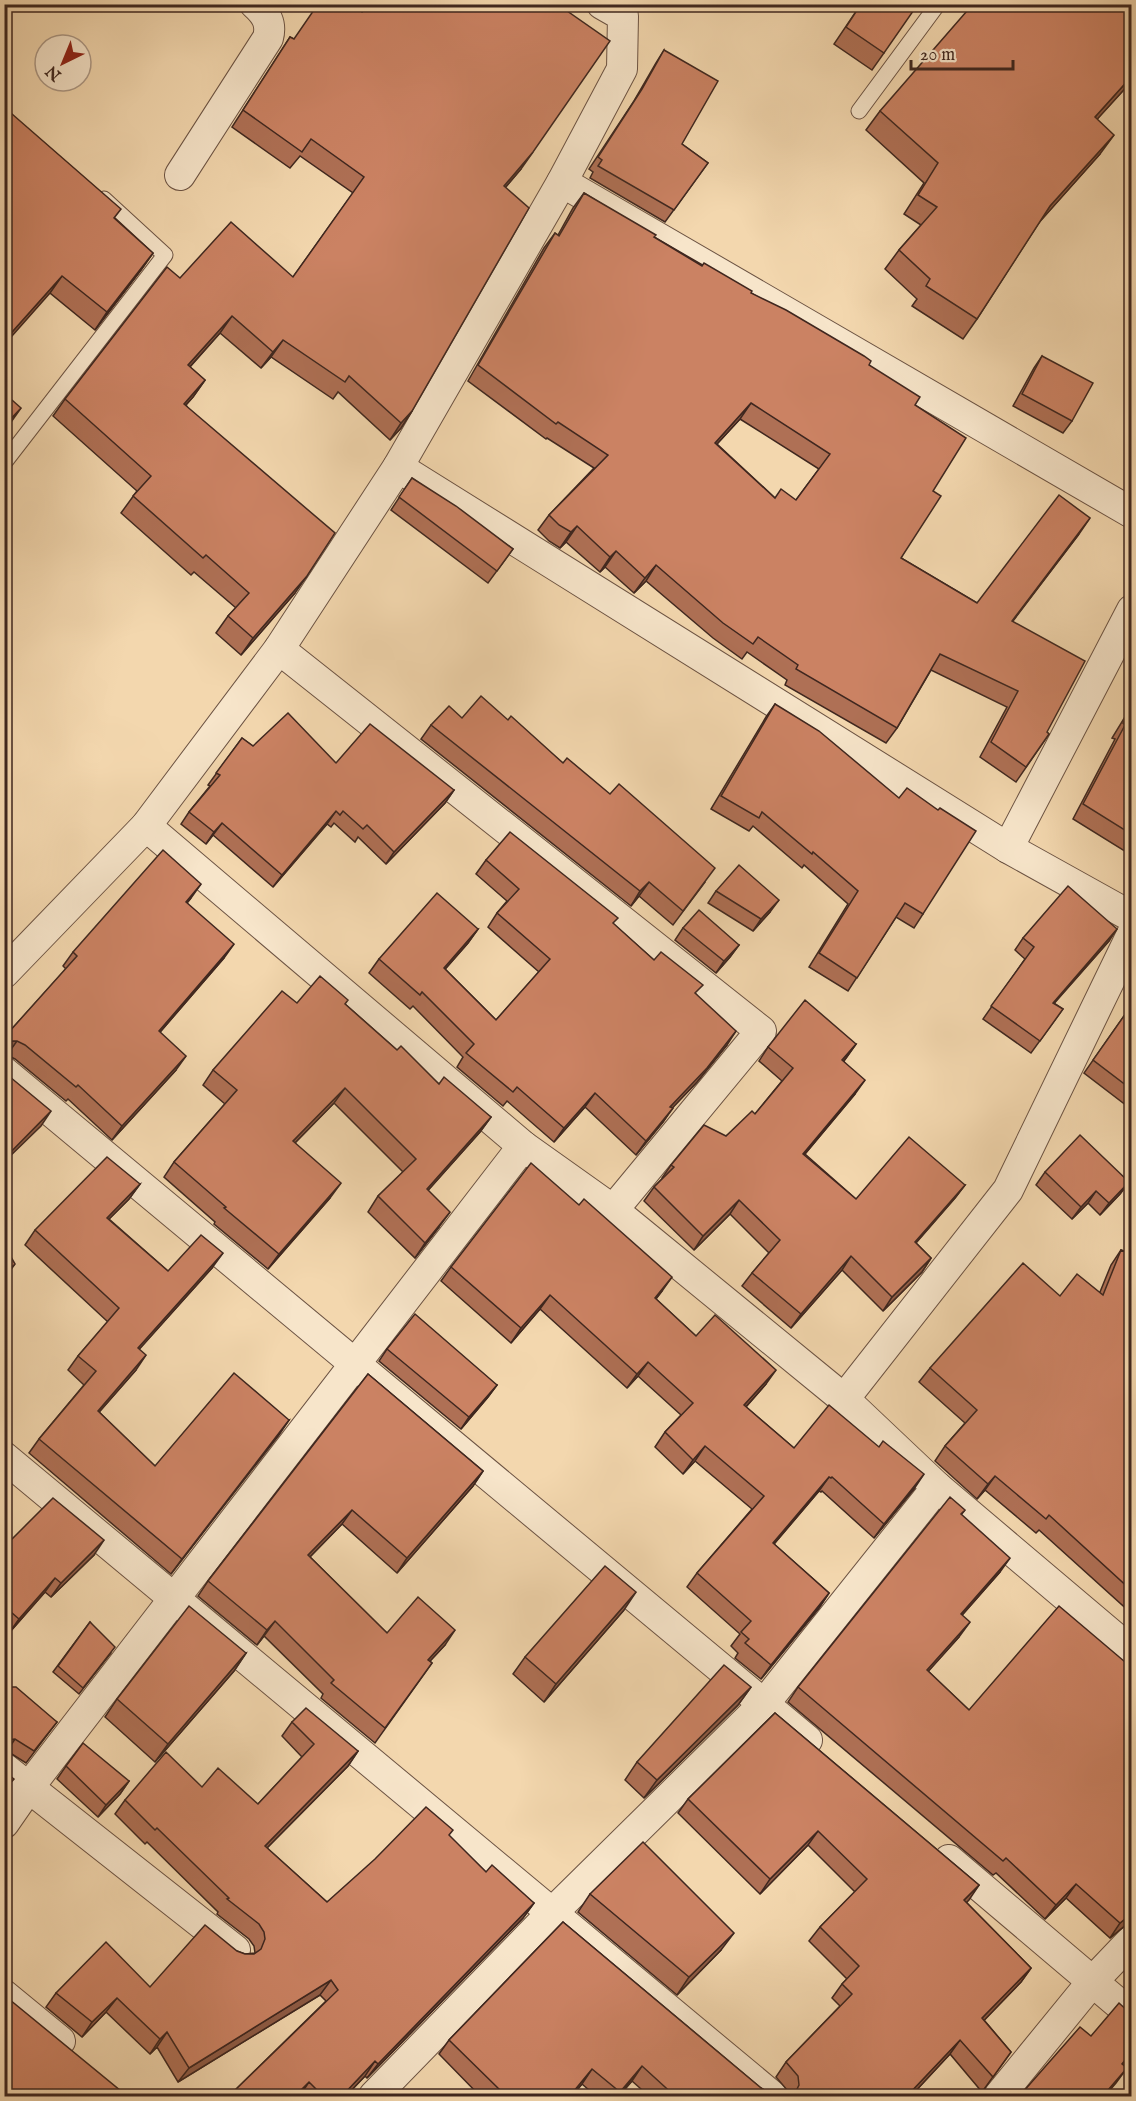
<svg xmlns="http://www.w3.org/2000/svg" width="1136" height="2101" viewBox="0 0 1136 2101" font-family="'IM FELL English',serif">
  <rect width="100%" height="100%" fill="#f3d7ae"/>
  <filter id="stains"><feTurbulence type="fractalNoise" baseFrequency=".00333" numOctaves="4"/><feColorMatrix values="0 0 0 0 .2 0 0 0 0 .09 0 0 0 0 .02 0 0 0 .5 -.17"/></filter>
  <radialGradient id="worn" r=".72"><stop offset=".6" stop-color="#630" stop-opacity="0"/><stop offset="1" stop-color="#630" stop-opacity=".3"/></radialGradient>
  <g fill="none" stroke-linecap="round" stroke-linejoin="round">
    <defs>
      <g id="service">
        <path d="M 859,111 L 938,4"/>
        <path d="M 4,463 L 165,255 L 104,199"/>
      </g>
      <g id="minor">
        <path d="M 180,175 L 268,38 C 272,23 266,14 255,4"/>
        <path d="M 562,182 L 1132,513"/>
        <path d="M 398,467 L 1008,848 L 1132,917"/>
        <path d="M 279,649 L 761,1031 L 613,1210"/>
        <path d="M 146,826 L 523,1146 L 613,1210 L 844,1399 L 937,1487 L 1132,1652"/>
        <path d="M 1008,848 L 1132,610"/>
        <path d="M 4,973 L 146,826 L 279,649 L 398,467 L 562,182 L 622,69 L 623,16 L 602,4"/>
        <path d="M 4,1072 L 807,1740"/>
        <path d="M 844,1399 L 1008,1190 L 1132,934"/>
        <path d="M 4,1457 L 772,2096"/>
        <path d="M 4,1768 L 235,1950"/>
        <path d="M 4,1823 L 29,1787 L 523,1146"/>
        <path d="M 949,1860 L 1132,2015"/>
        <path d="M 4,1995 L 60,2041"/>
        <path d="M 374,2096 L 552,1913 L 764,1704 L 937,1487"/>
        <path d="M 999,2096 L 1092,1982 L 1132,1940"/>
      </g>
    </defs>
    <use href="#service" stroke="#6c5343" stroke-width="17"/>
    <use href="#minor" stroke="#6c5343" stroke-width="32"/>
    <use href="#service" stroke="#f7e5ca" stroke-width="15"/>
    <use href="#minor" stroke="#f7e5ca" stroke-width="30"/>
  </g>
  <g fill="#af7055" stroke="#3f271f" stroke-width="1.5" fill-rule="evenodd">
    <path d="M 861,4 L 884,53 L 872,70 L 834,44 Z"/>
    <path d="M 290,37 L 521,169 L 505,188 L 412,411 L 401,428 L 390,440 L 338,392 L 333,399 L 271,357 L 261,368 L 220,333 L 190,367 L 205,380 L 193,397 L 186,405 L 295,593 L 241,655 L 216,633 L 228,616 L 236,608 L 194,572 L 191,575 L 121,513 L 137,491 L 53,416 L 65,399 L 180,278 L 293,277 L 353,193 L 300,156 L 290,168 L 232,127 Z"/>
    <path d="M 664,50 L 682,144 L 708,163 L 665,222 L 590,178 L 593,172 L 589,169 L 634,101 L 656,63 Z"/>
    <path d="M 1131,82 L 1097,119 L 1100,154 L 1040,221 L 977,319 L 963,339 L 912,306 L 917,299 L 885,269 L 899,250 L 921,225 L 904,214 L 924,183 L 866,130 L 880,111 Z"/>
    <path d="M 4,107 L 115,218 L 153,253 L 141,270 L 95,330 L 50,293 Z"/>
    <path d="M 584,193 L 654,237 L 751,293 L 869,365 L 915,405 L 933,491 L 901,558 L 977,603 L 1079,534 L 1013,621 L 1047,732 L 1049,734 L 1016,782 L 980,757 L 1007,707 L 931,670 L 897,728 L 886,743 L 785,685 L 787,680 L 747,652 L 742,659 L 713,638 L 646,581 L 634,593 L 605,567 L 600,572 L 566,542 L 560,548 L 549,541 L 538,530 L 549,515 L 594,468 L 547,438 L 546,439 L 468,381 L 544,248 L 555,233 L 558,235 L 573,208 ZM 740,419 L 819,469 L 796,500 L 775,498 L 717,444 Z"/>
    <path d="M 1042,356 L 1072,421 L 1063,433 L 1013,406 L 1034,368 Z"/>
    <path d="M 1131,455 L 1131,471 L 1125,468 Z"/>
    <path d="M 412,478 L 513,549 L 488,583 L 391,510 Z"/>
    <path d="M 775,704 L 923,914 L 914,928 L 896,917 L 848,991 L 809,967 L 848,904 L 804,865 L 802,868 L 753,826 L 749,831 L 711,809 L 766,717 Z"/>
    <path d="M 1131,707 L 1131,855 L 1073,819 L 1115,739 L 1112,738 Z"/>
    <path d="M 462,718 L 508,720 L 563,763 L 705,882 L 673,925 L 639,896 L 631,906 L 421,739 L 431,725 Z"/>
    <path d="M 242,738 L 253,746 L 336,763 L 454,790 L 445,803 L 386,864 L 358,837 L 355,842 L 334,823 L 331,827 L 327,824 L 273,887 L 213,835 L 206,844 L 181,824 L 189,812 L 210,786 L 208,785 Z"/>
    <path d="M 486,860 L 613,924 L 654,960 L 696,994 L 727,1045 L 697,1082 L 672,1108 L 663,1122 L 636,1155 L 585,1107 L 554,1142 L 507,1101 L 503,1106 L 457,1067 L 463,1057 L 413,1006 L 410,1009 L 369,973 L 379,959 L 478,929 L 468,943 L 445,969 L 496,1020 L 539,972 L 488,927 L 497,913 L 507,901 L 476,874 Z"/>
    <path d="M 716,891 L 770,912 L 753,931 L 708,903 Z"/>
    <path d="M 191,898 L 187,903 L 224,958 L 160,1032 L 176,1070 L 112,1140 L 68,1099 L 66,1101 L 15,1059 L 7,1055 L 4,1055 L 4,1039 L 9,1032 L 66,969 L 63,966 L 73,952 Z"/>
    <path d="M 683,928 L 739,945 L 730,957 L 716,973 L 675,940 Z"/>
    <path d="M 1023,938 L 1109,941 L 1054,1003 L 1063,1009 L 1031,1053 L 983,1019 L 1025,959 L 1015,950 Z"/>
    <path d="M 297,1003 L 345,1004 L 397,1050 L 439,1084 L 491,1117 L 480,1132 L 428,1190 L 439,1227 L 415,1258 L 368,1212 L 378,1196 L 403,1172 L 334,1103 L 295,1143 L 330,1198 L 268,1269 L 214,1224 L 215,1222 L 164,1177 L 174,1162 L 225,1104 L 203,1085 L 213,1070 Z"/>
    <path d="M 1131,1006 L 1131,1109 L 1084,1073 Z"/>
    <path d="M 856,1044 L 844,1061 L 855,1094 L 805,1154 L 856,1199 L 965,1185 L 955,1198 L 916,1243 L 931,1258 L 922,1272 L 883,1311 L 842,1270 L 791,1328 L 742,1286 L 752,1273 L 769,1253 L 730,1214 L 694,1250 L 644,1201 L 654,1187 L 662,1179 L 662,1178 L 671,1165 L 726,1136 L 755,1114 L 782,1081 L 759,1061 L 768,1047 Z"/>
    <path d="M 1045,1172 L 1129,1182 L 1120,1194 L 1100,1215 L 1088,1203 L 1072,1219 L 1036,1185 Z"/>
    <path d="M 140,1184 L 129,1199 L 109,1219 L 168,1271 L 212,1268 L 139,1349 L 136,1370 L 99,1412 L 155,1466 L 289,1420 L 171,1574 L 29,1453 L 39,1439 L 84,1385 L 68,1370 L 78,1356 L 108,1322 L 25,1245 L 35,1230 Z"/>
    <path d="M 1121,1250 L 1131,1254 L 1131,1613 L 1039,1530 L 1036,1533 L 985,1490 L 977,1499 L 935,1461 L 945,1446 L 965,1423 L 919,1382 L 930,1368 L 1060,1296 L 1100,1292 L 1111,1265 Z"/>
    <path d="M 451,1267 L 662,1291 L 656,1299 L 696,1336 L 766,1384 L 746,1407 L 794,1448 L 914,1489 L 874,1538 L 822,1491 L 821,1492 L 819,1491 L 774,1544 L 829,1593 L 819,1608 L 761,1679 L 735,1658 L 738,1653 L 731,1646 L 740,1634 L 687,1587 L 697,1573 L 752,1509 L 695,1461 L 683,1474 L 655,1447 L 665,1432 L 681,1415 L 638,1376 L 627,1388 L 540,1309 L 511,1343 L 441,1281 Z"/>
    <path d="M 387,1349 L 497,1385 L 488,1397 L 461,1429 L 379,1361 Z"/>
    <path d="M 368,1374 L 483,1471 L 473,1486 L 397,1573 L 342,1524 L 310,1557 L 387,1633 L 445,1645 L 430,1661 L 432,1663 L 375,1743 L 321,1698 L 323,1694 L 264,1636 L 257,1645 L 198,1596 L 208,1581 Z"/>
    <path d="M 965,1510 L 961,1515 L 1000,1572 L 962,1615 L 959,1637 L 928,1671 L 969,1710 L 1127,1924 L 1110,1938 L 1066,1898 L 1045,1919 L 996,1873 L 993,1875 L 788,1702 L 798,1687 Z"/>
    <path d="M 4,1542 L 7,1544 L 94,1555 L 51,1597 L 45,1592 L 9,1633 L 4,1629 Z"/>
    <path d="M 624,1610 L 544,1702 L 513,1674 L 525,1657 Z"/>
    <path d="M 90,1622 L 111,1653 L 79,1694 L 53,1672 Z"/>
    <path d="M 246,1653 L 234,1671 L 155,1762 L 105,1717 L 117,1699 Z"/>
    <path d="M 751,1687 L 738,1705 L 644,1798 L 625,1780 L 637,1762 Z"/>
    <path d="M 4,1688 L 57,1722 L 26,1763 L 7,1751 Z"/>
    <path d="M 775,1713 L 979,1885 L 966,1902 L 1031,1968 L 1021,1982 L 984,2020 L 1011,2052 L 982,2092 L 950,2054 L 910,2097 L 789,2097 L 788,2091 L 776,2077 L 786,2062 L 840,2006 L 832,1998 L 842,1984 L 847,1979 L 809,1941 L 820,1927 L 855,1892 L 808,1845 L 760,1894 L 678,1813 L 688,1799 Z"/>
    <path d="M 292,1722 L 358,1751 L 348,1766 L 267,1848 L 327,1902 L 449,1836 L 486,1872 L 534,1903 L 523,1918 L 367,2078 L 365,2076 L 345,2097 L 228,2097 L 326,2001 L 320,1995 L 178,2082 L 157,2047 L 150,2054 L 106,2012 L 82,2037 L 46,2007 L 56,1993 L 150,1987 L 237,1951 L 245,1954 L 255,1953 L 254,1946 L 249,1939 L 217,1914 L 218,1912 L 147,1842 L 145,1844 L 115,1814 L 125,1800 L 202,1787 L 258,1804 L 302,1757 L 282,1736 Z"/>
    <path d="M 66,1766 L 129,1781 L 120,1794 L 98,1817 L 57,1779 Z"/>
    <path d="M 590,1894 L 721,1950 L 677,1995 L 578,1912 Z"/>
    <path d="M 563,1922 L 761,2088 L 776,2097 L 650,2097 L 632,2081 L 618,2097 L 597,2097 L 582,2084 L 571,2097 L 481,2097 L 439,2054 L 449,2040 Z"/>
  </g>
  <g fill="#8e5b45" stroke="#3f271f" stroke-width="1.5">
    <path d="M 1131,77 L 1131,82 L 1081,137 L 1095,117 Z"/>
    <path d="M 1114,135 L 1100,154 L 1036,226 L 1050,206 Z"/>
    <path d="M 533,152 L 521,169 L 492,203 L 504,186 Z"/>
    <path d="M 153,253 L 141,270 L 95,330 L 107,312 Z"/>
    <path d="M 62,276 L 50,293 L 4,345 L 4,341 Z"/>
    <path d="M 232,316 L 220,333 L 176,382 L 188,365 Z"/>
    <path d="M 283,340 L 271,357 L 261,368 L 273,352 Z"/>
    <path d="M 205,380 L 193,397 L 172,420 L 184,404 Z"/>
    <path d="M 751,403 L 740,419 L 704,458 L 715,443 Z"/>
    <path d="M 21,408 L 9,425 L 4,430 L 4,426 Z"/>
    <path d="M 412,411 L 401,428 L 390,440 L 401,423 Z"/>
    <path d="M 1090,518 L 1079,534 L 1001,636 L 1012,621 Z"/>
    <path d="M 577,526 L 566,542 L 560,548 L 571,532 Z"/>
    <path d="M 616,551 L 605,567 L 600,572 L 610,557 Z"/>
    <path d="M 656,565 L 646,581 L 634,593 L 645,578 Z"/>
    <path d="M 307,576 L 295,593 L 241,655 L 253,638 Z"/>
    <path d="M 454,790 L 445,803 L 386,864 L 394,852 Z"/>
    <path d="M 336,811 L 327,824 L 273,887 L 282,875 Z"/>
    <path d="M 222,823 L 213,835 L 206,844 L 214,832 Z"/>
    <path d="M 649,882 L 639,896 L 631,906 L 640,891 Z"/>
    <path d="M 201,884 L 191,898 L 176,916 L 186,902 Z"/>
    <path d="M 779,900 L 770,912 L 753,931 L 761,919 Z"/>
    <path d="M 478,929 L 468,943 L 434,982 L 444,968 Z"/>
    <path d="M 1117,929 L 1109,941 L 1044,1015 L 1053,1003 Z"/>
    <path d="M 234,944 L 224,958 L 149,1045 L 159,1031 Z"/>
    <path d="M 739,945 L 730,957 L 716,973 L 724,961 Z"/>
    <path d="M 736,1031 L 727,1045 L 697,1082 L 660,1121 L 670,1107 Z"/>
    <path d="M 9,1041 L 17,1041 L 7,1055 L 4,1055 L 4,1044 Z"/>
    <path d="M 856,1044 L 846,1058 L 833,1074 L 842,1060 Z"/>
    <path d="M 186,1056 L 176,1070 L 112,1140 L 122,1126 Z"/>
    <path d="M 865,1080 L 855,1094 L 794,1167 L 803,1154 Z"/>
    <path d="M 345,1088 L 334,1103 L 282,1156 L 293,1141 Z"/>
    <path d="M 595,1093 L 585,1107 L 554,1142 L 564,1128 Z"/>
    <path d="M 673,1108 L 663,1122 L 636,1155 L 646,1141 Z"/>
    <path d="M 51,1111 L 41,1126 L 4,1162 L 4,1158 Z"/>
    <path d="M 491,1117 L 480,1132 L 416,1204 L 427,1189 Z"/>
    <path d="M 1129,1182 L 1120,1194 L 1100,1215 L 1109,1203 Z"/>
    <path d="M 341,1183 L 330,1198 L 268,1269 L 279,1254 Z"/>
    <path d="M 140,1184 L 129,1199 L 96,1232 L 107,1218 Z"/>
    <path d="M 965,1185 L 955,1198 L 905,1255 L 915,1242 Z"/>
    <path d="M 1096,1191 L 1088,1203 L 1072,1219 L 1081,1207 Z"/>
    <path d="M 739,1200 L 730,1214 L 694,1250 L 703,1236 Z"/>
    <path d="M 450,1212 L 439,1227 L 415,1258 L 425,1243 Z"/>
    <path d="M 223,1253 L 212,1268 L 127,1363 L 138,1348 Z"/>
    <path d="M 851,1256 L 842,1270 L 791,1328 L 801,1314 Z"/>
    <path d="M 931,1258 L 922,1272 L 883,1311 L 892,1297 Z"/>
    <path d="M 15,1264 L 4,1279 L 4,1275 Z"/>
    <path d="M 672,1277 L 662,1291 L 645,1312 L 655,1298 Z"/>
    <path d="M 550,1295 L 540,1309 L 511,1343 L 521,1328 Z"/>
    <path d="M 146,1355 L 136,1370 L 87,1426 L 98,1411 Z"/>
    <path d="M 648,1362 L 638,1376 L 627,1388 L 637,1374 Z"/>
    <path d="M 776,1370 L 766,1384 L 734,1420 L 744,1405 Z"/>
    <path d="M 497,1385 L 488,1397 L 461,1429 L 469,1417 Z"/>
    <path d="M 289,1420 L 279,1435 L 171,1574 L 182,1559 Z"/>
    <path d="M 705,1446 L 695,1461 L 683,1474 L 693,1460 Z"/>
    <path d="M 483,1471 L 473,1486 L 397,1573 L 407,1558 Z"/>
    <path d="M 924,1474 L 914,1489 L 874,1538 L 884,1524 Z"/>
    <path d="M 995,1476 L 985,1490 L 977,1499 L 988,1484 Z"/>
    <path d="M 829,1477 L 819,1491 L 763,1557 L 773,1543 Z"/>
    <path d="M 352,1510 L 342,1524 L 297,1570 L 308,1555 Z"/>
    <path d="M 104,1540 L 94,1555 L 51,1597 L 61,1583 Z"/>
    <path d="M 1010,1558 L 1000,1572 L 950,1629 L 961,1614 Z"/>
    <path d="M 55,1578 L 45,1592 L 9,1633 L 19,1619 Z"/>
    <path d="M 636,1592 L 624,1610 L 544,1702 L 556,1684 Z"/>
    <path d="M 829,1593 L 819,1608 L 761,1679 L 771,1665 Z"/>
    <path d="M 275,1621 L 264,1636 L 257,1645 L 267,1630 Z"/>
    <path d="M 970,1622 L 959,1637 L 917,1684 L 927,1670 Z"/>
    <path d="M 455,1630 L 445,1645 L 417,1675 L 428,1660 Z"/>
    <path d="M 246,1653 L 234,1671 L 155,1762 L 168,1744 Z"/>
    <path d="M 751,1687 L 738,1705 L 644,1798 L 657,1780 Z"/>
    <path d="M 15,1739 L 7,1751 L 4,1751 L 4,1741 L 6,1740 Z"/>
    <path d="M 358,1751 L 348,1766 L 255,1860 L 265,1846 Z"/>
    <path d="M 129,1781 L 120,1794 L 98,1817 L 106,1805 Z"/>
    <path d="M 818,1831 L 808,1845 L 760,1894 L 770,1879 Z"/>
    <path d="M 1076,1884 L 1066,1898 L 1045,1919 L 1056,1905 Z"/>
    <path d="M 979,1885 L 969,1900 L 954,1915 L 964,1900 Z"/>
    <path d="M 534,1903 L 523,1918 L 367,2078 L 378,2064 Z"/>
    <path d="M 1131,1914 L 1131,1924 L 1127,1924 L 1110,1938 L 1120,1923 Z"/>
    <path d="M 734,1933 L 721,1950 L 677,1995 L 689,1977 Z"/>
    <path d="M 1031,1968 L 1021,1982 L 972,2033 L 982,2018 Z"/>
    <path d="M 331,1980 L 320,1995 L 178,2082 L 189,2068 Z"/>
    <path d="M 117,1998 L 106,2012 L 82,2037 L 92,2022 Z"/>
    <path d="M 167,2032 L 157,2047 L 150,2054 L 160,2039 Z"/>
    <path d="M 960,2040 L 950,2054 L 910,2097 L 906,2097 Z"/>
    <path d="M 1131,2053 L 1131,2056 L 1112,2079 L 1122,2064 Z"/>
    <path d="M 375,2061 L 365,2076 L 345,2097 L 341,2097 Z"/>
    <path d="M 642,2066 L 632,2081 L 618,2097 L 617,2097 Z"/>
    <path d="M 1127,2068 L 1116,2083 L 1104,2097 L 1101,2097 Z"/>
    <path d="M 592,2069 L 582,2084 L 571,2097 L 569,2097 Z"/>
    <path d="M 309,2082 L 299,2097 L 294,2097 Z"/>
  </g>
  <g fill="#cb8263" stroke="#3f271f" stroke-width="1.5" fill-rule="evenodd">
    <path d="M 318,4 L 352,4 L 362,12 L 368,4 L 557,4 L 610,41 L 533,152 L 504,186 L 529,208 L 412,411 L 401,423 L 349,376 L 345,382 L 283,340 L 273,352 L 232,316 L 188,365 L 205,380 L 184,404 L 335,533 L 307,576 L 253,638 L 228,616 L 249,593 L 206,555 L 203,558 L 133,496 L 151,476 L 65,399 L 167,267 L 180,278 L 231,222 L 293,277 L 364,177 L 311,139 L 302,152 L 243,110 L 290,37 L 294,39 Z"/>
    <path d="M 861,4 L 918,4 L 884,53 L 846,27 Z"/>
    <path d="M 973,4 L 1131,4 L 1131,77 L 1095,117 L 1114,135 L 1050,206 L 977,319 L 926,286 L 930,279 L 899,250 L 937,207 L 918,195 L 938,163 L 880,111 Z"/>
    <path d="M 664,50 L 718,81 L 682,144 L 708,163 L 674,210 L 598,166 L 602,160 L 598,157 L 642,89 Z"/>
    <path d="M 4,107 L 121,209 L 114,218 L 153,253 L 107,312 L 62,276 L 4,341 Z"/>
    <path d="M 584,193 L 656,235 L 654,237 L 702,266 L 704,263 L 752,291 L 751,293 L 786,310 L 864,356 L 871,361 L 869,365 L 920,397 L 915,405 L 966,438 L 933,491 L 941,496 L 901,558 L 977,603 L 1059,495 L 1090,518 L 1012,621 L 1085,661 L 1047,732 L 1049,734 L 1026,767 L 991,742 L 1018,691 L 940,654 L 897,728 L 796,669 L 798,665 L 758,637 L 753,644 L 723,623 L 656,565 L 645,578 L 616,551 L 610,557 L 577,526 L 571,532 L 559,525 L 549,515 L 608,455 L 558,422 L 556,424 L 478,365 L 555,233 L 559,236 ZM 751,403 L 830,454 L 796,500 L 781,489 L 775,498 L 715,443 Z"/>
    <path d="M 1042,356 L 1093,383 L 1072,421 L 1022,394 Z"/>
    <path d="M 4,393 L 21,408 L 4,426 Z"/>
    <path d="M 412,478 L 456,506 L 513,549 L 497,571 L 399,497 Z"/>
    <path d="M 481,696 L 508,720 L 511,716 L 563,763 L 567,758 L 610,794 L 619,784 L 715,868 L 683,911 L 649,882 L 640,891 L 431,725 L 449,706 L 462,718 Z"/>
    <path d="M 775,704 L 819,731 L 899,798 L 907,788 L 938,810 L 940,808 L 976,831 L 923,914 L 905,903 L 857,978 L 819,953 L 858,891 L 813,852 L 812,854 L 762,812 L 759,818 L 721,796 Z"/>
    <path d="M 1131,709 L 1131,834 L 1083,804 L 1125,725 L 1123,723 Z"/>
    <path d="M 288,713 L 336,763 L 370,724 L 454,790 L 394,852 L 367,825 L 363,829 L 343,811 L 340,815 L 336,811 L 282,875 L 222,823 L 214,832 L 189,812 L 220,775 L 216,773 L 242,738 L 253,746 Z"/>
    <path d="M 510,832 L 618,918 L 613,923 L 654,960 L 661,952 L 703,985 L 695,993 L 736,1031 L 707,1068 L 670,1107 L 673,1108 L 646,1141 L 595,1093 L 564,1128 L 517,1087 L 513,1092 L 466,1053 L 474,1044 L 422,992 L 420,995 L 379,959 L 437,893 L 478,929 L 444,968 L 496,1020 L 550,959 L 497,913 L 519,889 L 486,860 Z"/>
    <path d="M 163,850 L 201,884 L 186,902 L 234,944 L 159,1031 L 186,1056 L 122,1126 L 78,1085 L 76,1087 L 25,1045 L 17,1041 L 9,1041 L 4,1044 L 4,1041 L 11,1034 L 9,1032 L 77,956 L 73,952 Z"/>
    <path d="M 739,865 L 779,900 L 761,919 L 716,891 Z"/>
    <path d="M 1068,886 L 1117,929 L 1053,1003 L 1063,1009 L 1040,1041 L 991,1006 L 1034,947 L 1023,938 Z"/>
    <path d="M 699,910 L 739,945 L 724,961 L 683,928 Z"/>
    <path d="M 320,976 L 348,1000 L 345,1004 L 397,1050 L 401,1046 L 439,1084 L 444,1077 L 491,1117 L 427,1189 L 450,1212 L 425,1243 L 378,1196 L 416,1159 L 345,1088 L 293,1141 L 341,1183 L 279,1254 L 224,1208 L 226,1207 L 174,1162 L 237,1090 L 213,1070 L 282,991 L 297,1003 Z"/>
    <path d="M 805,1000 L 856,1044 L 842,1060 L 865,1080 L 803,1154 L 856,1199 L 909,1137 L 965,1185 L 915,1242 L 931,1258 L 892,1297 L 851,1256 L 801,1314 L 752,1273 L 780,1240 L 739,1200 L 703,1236 L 654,1187 L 674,1167 L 671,1165 L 704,1125 L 726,1136 L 752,1111 L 755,1114 L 793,1068 L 768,1047 Z"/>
    <path d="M 1131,1006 L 1131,1089 L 1093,1060 Z"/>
    <path d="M 4,1072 L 51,1111 L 5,1158 L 9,1161 L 4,1167 Z"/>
    <path d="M 1080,1135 L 1129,1182 L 1109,1203 L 1096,1191 L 1081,1207 L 1045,1172 Z"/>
    <path d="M 107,1157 L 140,1184 L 107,1218 L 168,1271 L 201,1235 L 223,1253 L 138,1348 L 146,1355 L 98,1411 L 155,1466 L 234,1373 L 289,1420 L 182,1559 L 39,1439 L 96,1371 L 78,1356 L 119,1308 L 35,1230 Z"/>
    <path d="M 531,1163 L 579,1205 L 584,1199 L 672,1277 L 655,1298 L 696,1336 L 715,1315 L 776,1370 L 744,1405 L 794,1448 L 829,1405 L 879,1447 L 883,1441 L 924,1474 L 884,1524 L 832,1477 L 831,1478 L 829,1477 L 773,1543 L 829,1593 L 771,1665 L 745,1643 L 749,1639 L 741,1632 L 751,1621 L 697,1573 L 764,1496 L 705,1446 L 693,1460 L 665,1432 L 693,1403 L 648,1362 L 637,1374 L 550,1295 L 521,1328 L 451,1267 Z"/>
    <path d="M 4,1245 L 15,1264 L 4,1275 Z"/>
    <path d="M 1121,1250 L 1131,1254 L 1131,1590 L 1049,1515 L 1046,1519 L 995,1476 L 988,1484 L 945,1446 L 977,1410 L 930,1368 L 1023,1263 L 1060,1296 L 1077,1274 L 1103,1295 Z"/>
    <path d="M 415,1314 L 497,1385 L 469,1417 L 387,1349 Z"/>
    <path d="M 368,1374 L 483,1471 L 407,1558 L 352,1510 L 308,1555 L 387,1633 L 418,1597 L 455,1630 L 428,1660 L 432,1663 L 385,1728 L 331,1683 L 334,1680 L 275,1621 L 267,1630 L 208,1581 Z"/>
    <path d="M 950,1497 L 965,1510 L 961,1514 L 1010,1558 L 961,1614 L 970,1622 L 927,1670 L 969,1710 L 1059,1606 L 1131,1667 L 1131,1914 L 1120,1923 L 1076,1884 L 1056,1905 L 1006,1858 L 1003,1861 L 798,1687 Z"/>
    <path d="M 53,1498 L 104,1540 L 61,1583 L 55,1578 L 19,1619 L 4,1606 L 4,1542 L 7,1544 Z"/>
    <path d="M 605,1566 L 636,1592 L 556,1684 L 525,1657 Z"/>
    <path d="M 189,1606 L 246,1653 L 168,1744 L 117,1699 Z"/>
    <path d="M 90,1622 L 115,1647 L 83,1688 L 58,1666 Z"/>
    <path d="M 724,1665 L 751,1687 L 657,1780 L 637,1762 Z"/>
    <path d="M 5,1687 L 16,1687 L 57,1722 L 34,1751 L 15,1739 L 6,1740 L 4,1741 Z"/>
    <path d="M 306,1708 L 358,1751 L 265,1846 L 327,1902 L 375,1859 L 426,1807 L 453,1830 L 449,1835 L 486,1872 L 492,1865 L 534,1903 L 378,2064 L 375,2061 L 341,2097 L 324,2097 L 309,2082 L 294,2097 L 228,2097 L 338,1990 L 331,1980 L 189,2068 L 167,2032 L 160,2039 L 117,1998 L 92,2022 L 56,1993 L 106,1942 L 150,1987 L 205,1925 L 237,1951 L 245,1954 L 254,1954 L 261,1949 L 265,1939 L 264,1932 L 259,1924 L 227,1899 L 229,1898 L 157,1828 L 155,1830 L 125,1800 L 166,1752 L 202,1787 L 218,1768 L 258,1804 L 314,1744 L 292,1722 Z"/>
    <path d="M 775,1713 L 979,1885 L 964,1900 L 1031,1968 L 982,2018 L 1011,2052 L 993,2077 L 960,2040 L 906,2097 L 828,2097 L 822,2090 L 816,2097 L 790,2097 L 795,2093 L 799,2085 L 798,2076 L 786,2062 L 852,1994 L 842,1984 L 859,1966 L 820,1927 L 867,1879 L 818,1831 L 770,1879 L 688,1799 Z"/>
    <path d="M 83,1743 L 129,1781 L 106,1805 L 66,1766 Z"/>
    <path d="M 4,1771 L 14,1779 L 4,1790 Z"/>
    <path d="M 643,1842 L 734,1933 L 689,1977 L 590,1894 Z"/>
    <path d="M 563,1922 L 761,2088 L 776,2097 L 676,2097 L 642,2066 L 620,2092 L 592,2069 L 569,2097 L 502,2097 L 499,2093 L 501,2091 L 449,2040 Z"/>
    <path d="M 4,1995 L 126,2095 L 131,2097 L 4,2097 Z"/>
    <path d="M 1119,2003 L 1131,2014 L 1131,2053 L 1122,2064 L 1127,2068 L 1102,2097 L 1017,2097 L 1023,2092 L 1080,2027 L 1091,2036 Z"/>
  </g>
  <rect width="1136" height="2101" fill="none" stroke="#f3d7ae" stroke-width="24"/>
  <rect x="6" y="6" width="1124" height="2089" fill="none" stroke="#3f271f" stroke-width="3"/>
  <rect x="12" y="12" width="1112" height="2077" fill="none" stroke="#3f271f" stroke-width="1.5"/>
  <g transform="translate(63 63) rotate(223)"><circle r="28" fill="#f7e5ca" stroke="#ad9986" stroke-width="1.5"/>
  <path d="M0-4.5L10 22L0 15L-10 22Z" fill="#8f2418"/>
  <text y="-9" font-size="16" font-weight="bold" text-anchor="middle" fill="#3f271f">N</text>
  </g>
  <path d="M911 60v9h102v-9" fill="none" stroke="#3f271f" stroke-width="3"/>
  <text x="920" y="60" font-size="18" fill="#3f271f" stroke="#f7e5ca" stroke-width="4.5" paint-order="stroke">20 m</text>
  <rect width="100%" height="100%" filter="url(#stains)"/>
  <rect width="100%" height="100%" fill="url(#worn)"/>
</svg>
